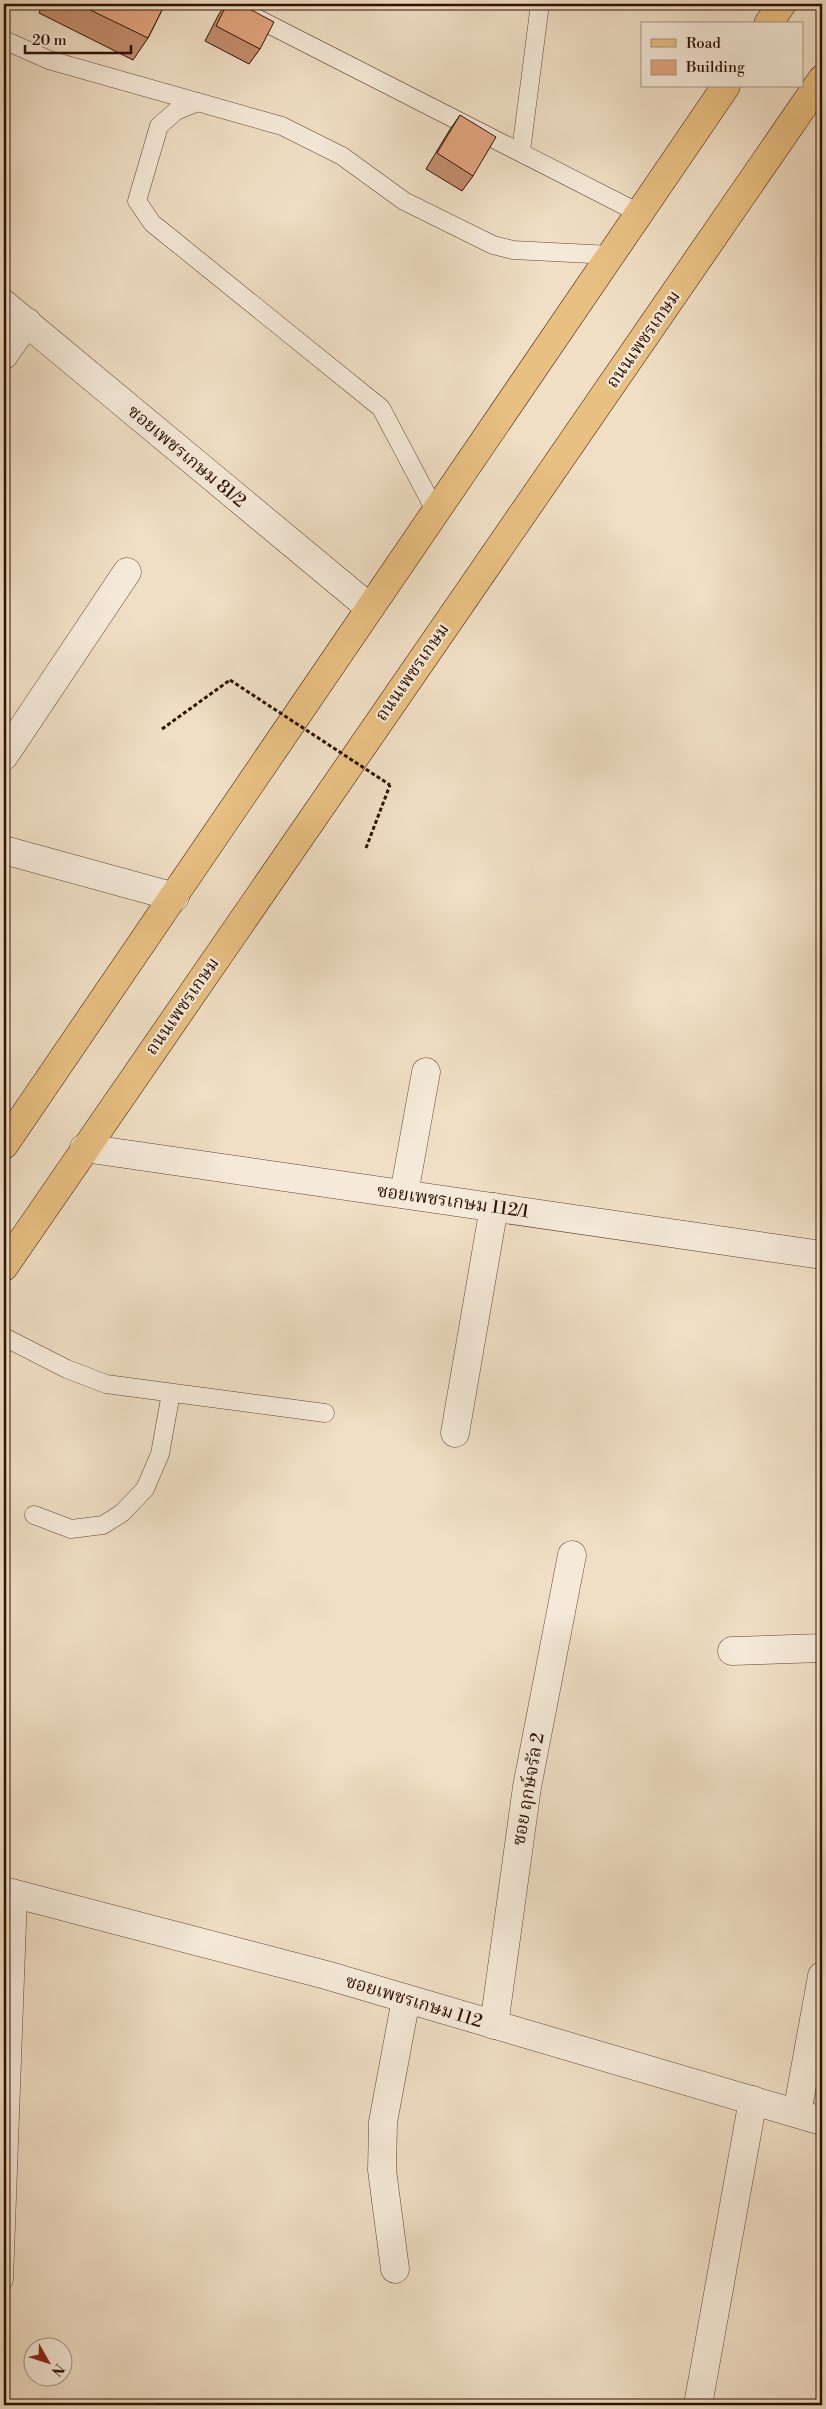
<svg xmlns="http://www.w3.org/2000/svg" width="826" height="2409" viewBox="0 0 826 2409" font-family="'Libre Bodoni','Noto Serif Thai',serif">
  <rect width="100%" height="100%" fill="#f0dfc5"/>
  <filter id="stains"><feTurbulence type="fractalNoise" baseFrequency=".004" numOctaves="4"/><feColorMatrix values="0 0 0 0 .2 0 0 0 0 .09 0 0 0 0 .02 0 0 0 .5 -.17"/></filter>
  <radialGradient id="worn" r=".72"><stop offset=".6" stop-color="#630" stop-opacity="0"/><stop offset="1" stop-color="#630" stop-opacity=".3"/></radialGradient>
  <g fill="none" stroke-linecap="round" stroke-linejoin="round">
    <defs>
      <g id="lane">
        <path d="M 229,4 L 639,213"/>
        <path d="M 4,40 L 49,60 L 282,126 L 342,156 L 404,201 L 493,245 L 513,250 L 611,255"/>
        <path d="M 198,102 L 176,111 L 159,126 L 137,201 L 152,223 L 381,408 L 436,512"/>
        <path d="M 521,151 L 540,4"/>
        <path d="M 4,1337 L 67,1369 L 106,1384 L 325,1413"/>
        <path d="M 34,1515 L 71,1529 L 103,1525 L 122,1513 L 145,1489 L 160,1454 L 171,1393"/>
        <path d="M 4,2280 L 18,1895"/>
      </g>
      <g id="street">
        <path d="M 4,304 L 370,608"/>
        <path d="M 4,355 L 27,322"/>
        <path d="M 4,756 L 127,572"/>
        <path d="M 4,850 L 175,897"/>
        <path d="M 84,1148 L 822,1255"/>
        <path d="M 404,1194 L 426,1072"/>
        <path d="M 455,1433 L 494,1207"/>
        <path d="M 732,1651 L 822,1648"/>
        <path d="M 4,1891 L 326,1975 L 822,2121"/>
        <path d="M 494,2025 L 527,1787 L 572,1555"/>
        <path d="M 797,2113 L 822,1976"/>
        <path d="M 395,2269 L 382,2170 L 383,2122 L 406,1999"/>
        <path d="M 698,2405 L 753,2100"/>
      </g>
      <g id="primary">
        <path d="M 768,24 L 782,4"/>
        <path d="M 4,1145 L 726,86"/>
        <path d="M 4,1267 L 822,79"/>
      </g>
    </defs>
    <use href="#lane" stroke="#5f4432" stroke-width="19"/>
    <use href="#street" stroke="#5f4432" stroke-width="29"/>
    <use href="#primary" stroke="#2f1101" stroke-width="29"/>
    <g stroke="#2f1101" stroke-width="3" stroke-dasharray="4 2.5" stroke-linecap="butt">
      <path d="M 162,729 L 230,680"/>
      <path d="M 366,848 L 390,785"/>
    </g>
    <use href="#lane" stroke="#f5ead9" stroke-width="18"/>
    <use href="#street" stroke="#f5ead9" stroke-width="28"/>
    <use href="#primary" stroke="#e8c082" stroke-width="28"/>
    <path stroke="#2f1101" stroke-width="3" stroke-dasharray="4 2.5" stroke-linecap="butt" d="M 230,680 L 390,785"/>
  </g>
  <g fill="#c38d6d" stroke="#2f1101">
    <path d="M 43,4 L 165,4 L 148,38 L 133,60 L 39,13 Z"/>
    <path d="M 226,4 L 240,4 L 260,49 L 249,64 L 205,41 L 219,14 Z"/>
    <path d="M 460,115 L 473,176 L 462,191 L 426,169 L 449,131 Z"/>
  </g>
  <g fill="#e3a47f" stroke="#2f1101">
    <path d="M 78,4 L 165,4 L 148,38 Z"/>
    <path d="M 227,4 L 240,4 L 274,22 L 260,49 L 216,26 Z"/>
    <path d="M 460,115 L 496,137 L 473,176 L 437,153 Z"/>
  </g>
  <g text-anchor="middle" stroke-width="4.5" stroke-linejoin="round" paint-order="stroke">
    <g font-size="18" fill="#2f1101" stroke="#f5ead9">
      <text transform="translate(643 339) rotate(-55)" y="6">ถนนเพชรเกษม</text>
      <text transform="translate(187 456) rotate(40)" y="6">ซอยเพชรเกษม 81/2</text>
      <text transform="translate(412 672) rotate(-55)" y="6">ถนนเพชรเกษม</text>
      <text transform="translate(182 1006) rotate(-55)" y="6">ถนนเพชรเกษม</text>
      <text transform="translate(453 1201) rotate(8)" y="6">ซอยเพชรเกษม 112/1</text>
      <text transform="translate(528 1789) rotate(-80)" y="6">ซอย ฤกษ์จรัล 2</text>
      <text transform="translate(414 2001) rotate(17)" y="6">ซอยเพชรเกษม 112</text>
    </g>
  </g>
  <rect width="826" height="2409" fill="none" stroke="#f0dfc5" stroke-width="20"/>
  <rect x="5" y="5" width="816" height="2399" fill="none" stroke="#2f1101" stroke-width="2.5"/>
  <rect x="10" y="10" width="806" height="2389" fill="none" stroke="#2f1101"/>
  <rect x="641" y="22" width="162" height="65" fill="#f5ead9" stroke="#a69383"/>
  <rect x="651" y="39" width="25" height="8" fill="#e8c082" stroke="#a69383"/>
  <text x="686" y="48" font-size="15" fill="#2f1101">Road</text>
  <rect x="651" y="60" width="25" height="15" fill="#e3a47f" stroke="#a69383"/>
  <text x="686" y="72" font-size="15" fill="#2f1101">Building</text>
  <g transform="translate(48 2362) rotate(129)"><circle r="24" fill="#f5ead9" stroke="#a69383"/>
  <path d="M0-4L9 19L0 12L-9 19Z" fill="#8f2418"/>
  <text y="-8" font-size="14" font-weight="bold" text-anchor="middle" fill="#2f1101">N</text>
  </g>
  <path d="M25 45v8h106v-8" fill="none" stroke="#2f1101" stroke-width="2.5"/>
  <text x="32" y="45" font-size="15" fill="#2f1101" stroke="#f5ead9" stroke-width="4" paint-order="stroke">20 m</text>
  <rect width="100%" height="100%" filter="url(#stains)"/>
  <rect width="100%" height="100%" fill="url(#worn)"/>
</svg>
